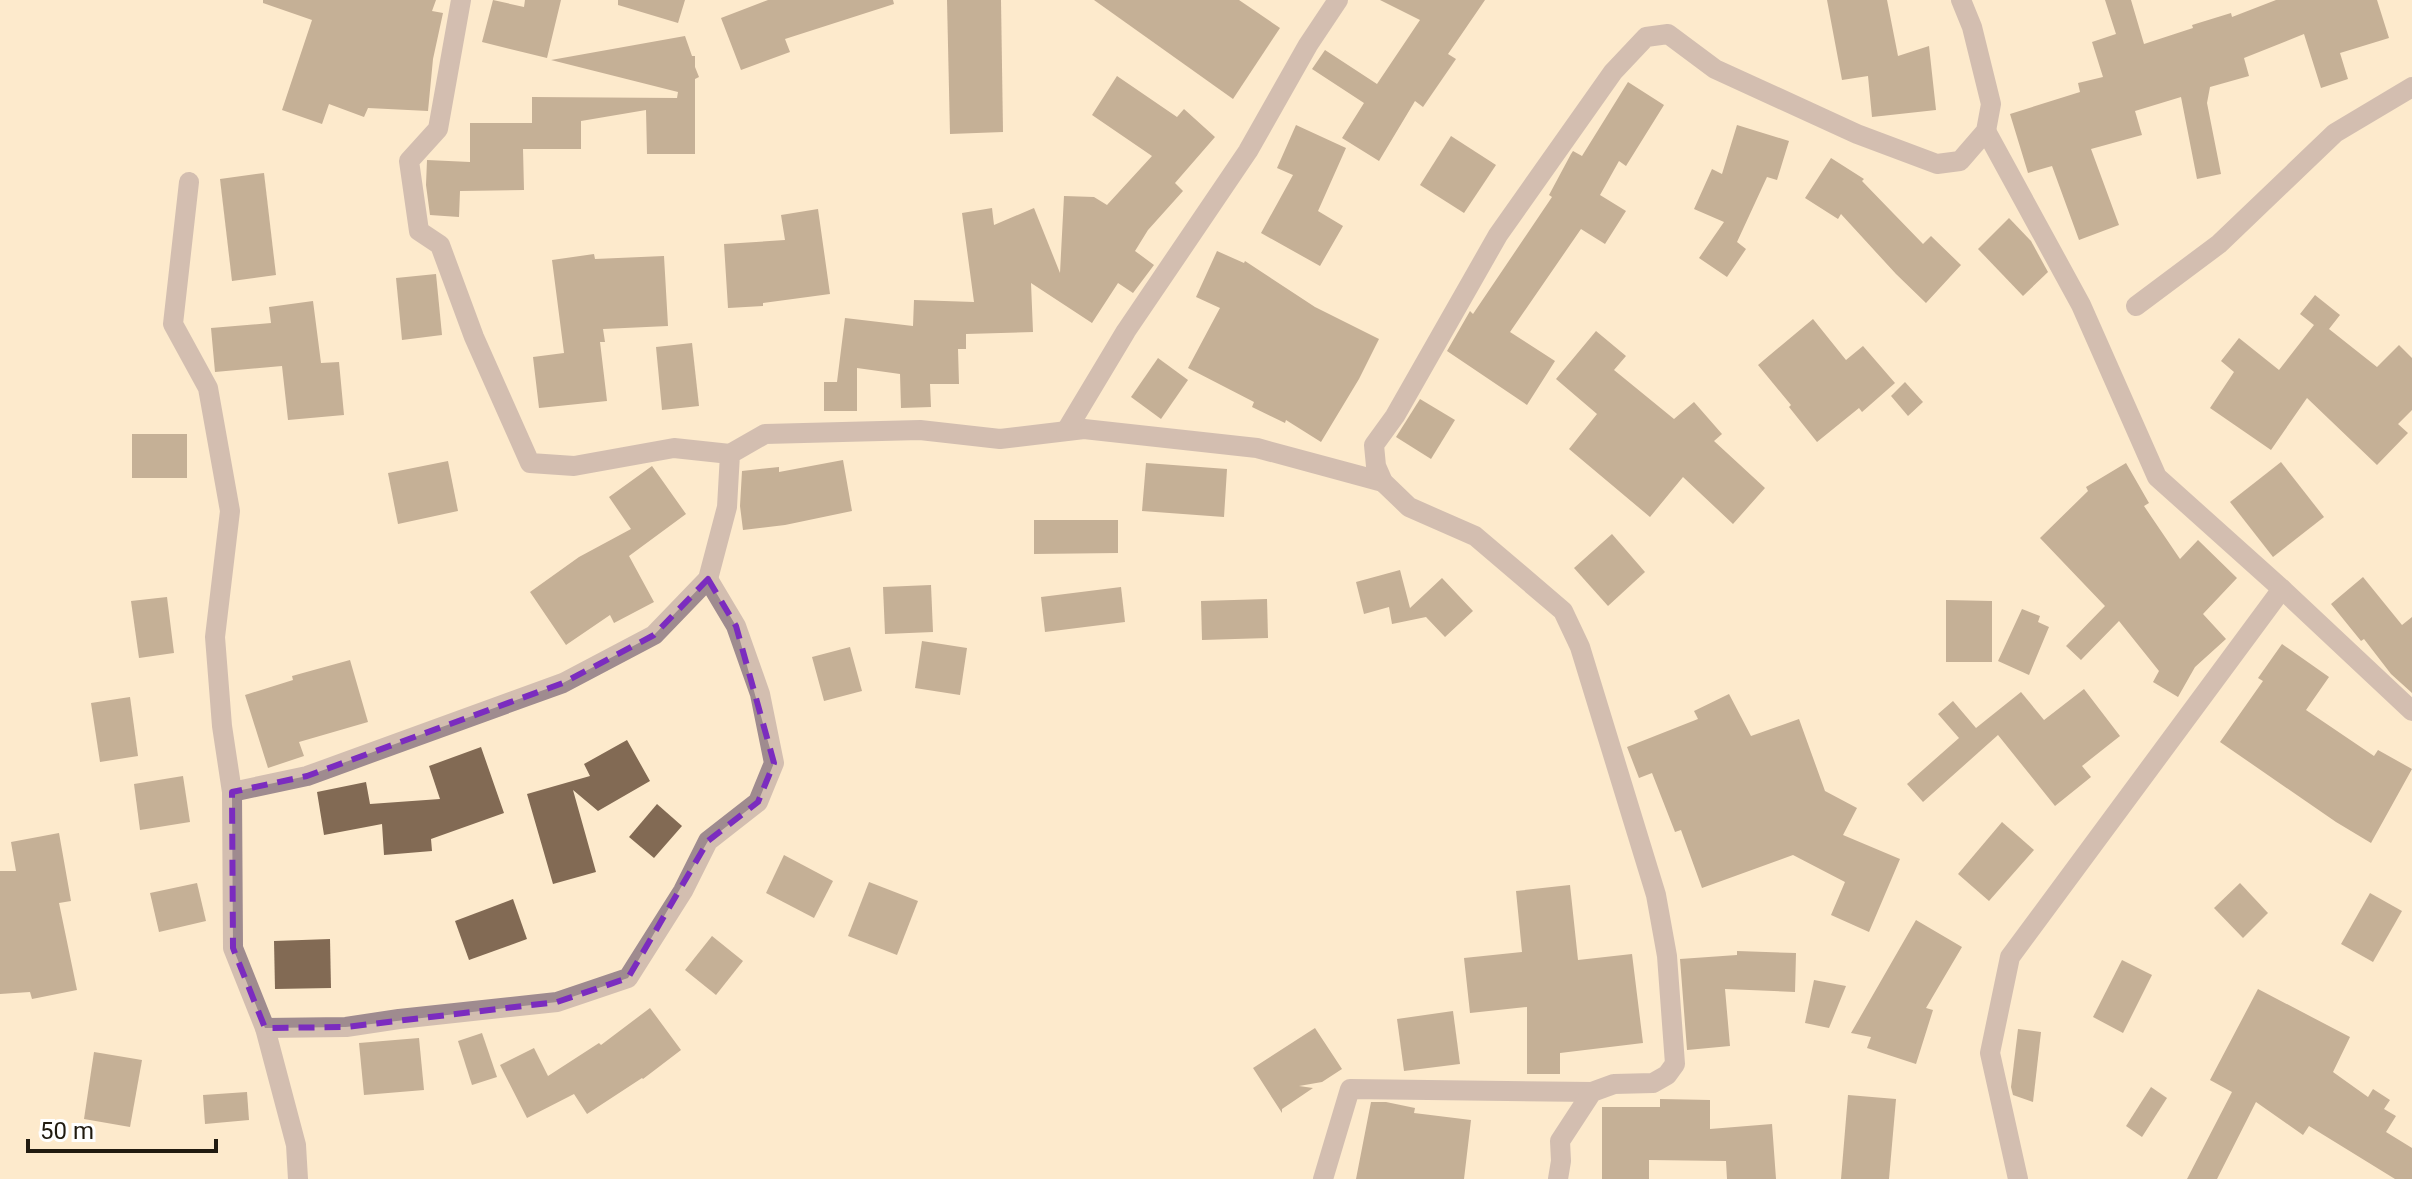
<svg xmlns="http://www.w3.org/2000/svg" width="2412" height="1179" viewBox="0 0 2412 1179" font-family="Roboto,sans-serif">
  <rect width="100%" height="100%" fill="#fdeacc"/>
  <g fill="#826a54">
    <path d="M 263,0 L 436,0 L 432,11 L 443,13 L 433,59 L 428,111 L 368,108 L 364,117 L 329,104 L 322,124 L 282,110 L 312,20 L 263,3 Z"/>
    <path d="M 493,0 L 524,7 L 525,0 L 561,0 L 547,58 L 482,42 Z"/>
    <path d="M 618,0 L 685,0 L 678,23 L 618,5 Z"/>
    <path d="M 768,0 L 893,0 L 894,4 L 785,39 L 790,52 L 741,70 L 721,18 Z"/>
    <path d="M 947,0 L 1001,0 L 1003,132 L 950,134 Z"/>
    <path d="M 1094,0 L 1239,0 L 1280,28 L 1233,99 Z"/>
    <path d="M 1380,0 L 1485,0 L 1448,54 L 1456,59 L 1423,107 L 1415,101 L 1379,161 L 1342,138 L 1364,103 L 1312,69 L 1325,50 L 1377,84 L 1420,20 Z"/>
    <path d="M 1827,0 L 1887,0 L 1898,56 L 1929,46 L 1936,110 L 1872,117 L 1868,76 L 1842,80 Z"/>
    <path d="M 2105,0 L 2131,0 L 2144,44 L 2193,28 L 2192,25 L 2231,13 L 2232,17 L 2276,0 L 2377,0 L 2389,38 L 2340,53 L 2348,79 L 2321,88 L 2304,34 L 2244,58 L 2249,76 L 2210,87 L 2207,103 L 2221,174 L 2197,179 L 2181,97 L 2135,111 L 2142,135 L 2091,149 L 2119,225 L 2079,240 L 2052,166 L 2028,173 L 2010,114 L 2080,92 L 2078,83 L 2103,77 L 2092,42 L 2116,34 Z"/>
    <path d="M 685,36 L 692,56 L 695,56 L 695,67 L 699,77 L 695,79 L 695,154 L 647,154 L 646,110 L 581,121 L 581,149 L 523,149 L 524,190 L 460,191 L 459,217 L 430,215 L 426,185 L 427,160 L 470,162 L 470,123 L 532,123 L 532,97 L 677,98 L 678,92 L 551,60 Z"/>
    <path d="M 1117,76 L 1177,117 L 1184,109 L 1215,137 L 1175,183 L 1183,191 L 1148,230 L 1135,251 L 1154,265 L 1133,293 L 1118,283 L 1092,323 L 1031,283 L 1033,332 L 966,334 L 966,349 L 958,349 L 959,384 L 930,384 L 931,407 L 901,408 L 900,374 L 857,368 L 857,411 L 824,411 L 824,382 L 837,382 L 845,318 L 913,326 L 914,300 L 974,302 L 962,213 L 992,208 L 994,225 L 1034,208 L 1060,273 L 1064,196 L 1094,197 L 1107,205 L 1152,156 L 1092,115 Z"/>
    <path d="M 1628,82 L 1664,105 L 1626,166 L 1619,161 L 1600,195 L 1626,211 L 1605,244 L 1581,229 L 1510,332 L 1555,361 L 1527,405 L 1447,351 L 1470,311 L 1473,314 L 1552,197 L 1549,195 L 1571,154 L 1573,151 L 1582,156 Z"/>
    <path d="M 1296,125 L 1346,148 L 1318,211 L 1343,226 L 1320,266 L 1261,233 L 1293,175 L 1277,168 Z"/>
    <path d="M 1737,125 L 1789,141 L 1777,180 L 1767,177 L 1737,242 L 1746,249 L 1727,277 L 1699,258 L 1724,222 L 1694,209 L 1712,169 L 1722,174 Z"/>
    <path d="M 1451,136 L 1496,165 L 1464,213 L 1420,185 Z"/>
    <path d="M 1831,158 L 1864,179 L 1862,181 L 1923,244 L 1931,236 L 1961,265 L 1926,303 L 1896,274 L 1841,214 L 1838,219 L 1805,198 Z"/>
    <path d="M 264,173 L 276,275 L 232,281 L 220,179 Z"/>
    <path d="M 818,209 L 830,294 L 763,303 L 763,306 L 728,308 L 724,244 L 785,240 L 781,215 Z"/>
    <path d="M 2009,218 L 2031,241 L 2048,272 L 2023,296 L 1978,249 Z"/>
    <path d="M 1217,251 L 1244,263 L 1245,261 L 1315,307 L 1379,339 L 1359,379 L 1321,442 L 1286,420 L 1285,423 L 1252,407 L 1254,402 L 1188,368 L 1220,308 L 1196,297 Z"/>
    <path d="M 594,254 L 595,259 L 664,256 L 668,326 L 603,329 L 605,342 L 600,342 L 607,401 L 539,408 L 533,357 L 564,353 L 552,260 Z"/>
    <path d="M 436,274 L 442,335 L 402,340 L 396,278 Z"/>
    <path d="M 2315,295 L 2340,315 L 2329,329 L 2377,367 L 2399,345 L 2412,358 L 2412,410 L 2398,424 L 2408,433 L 2377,465 L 2307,398 L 2271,450 L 2210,408 L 2234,372 L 2221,361 L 2239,338 L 2279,370 L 2314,325 L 2300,314 Z"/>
    <path d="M 313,301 L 321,363 L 339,362 L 344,415 L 288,420 L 282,366 L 215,372 L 211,328 L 271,323 L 269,307 Z"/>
    <path d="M 1813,319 L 1846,360 L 1863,346 L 1895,383 L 1862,412 L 1859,408 L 1817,442 L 1789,407 L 1791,405 L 1758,365 Z"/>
    <path d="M 1596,331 L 1626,356 L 1614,370 L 1674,419 L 1694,402 L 1722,434 L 1714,441 L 1765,488 L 1733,524 L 1683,477 L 1650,517 L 1569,449 L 1597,414 L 1556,379 Z"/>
    <path d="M 692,343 L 699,406 L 662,410 L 656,347 Z"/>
    <path d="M 1158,358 L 1188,380 L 1161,419 L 1131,397 Z"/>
    <path d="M 1905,382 L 1923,402 L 1908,416 L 1891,396 Z"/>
    <path d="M 1420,399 L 1455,420 L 1431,459 L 1396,437 Z"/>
    <rect x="132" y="434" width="55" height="44"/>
    <path d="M 843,460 L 852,511 L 785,525 L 743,530 L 740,506 L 742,471 L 779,467 L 779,472 Z"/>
    <path d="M 448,461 L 458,511 L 398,524 L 388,473 Z"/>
    <path d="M 2281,462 L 2324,517 L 2273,557 L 2230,502 Z"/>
    <path d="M 1146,463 L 1227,469 L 1224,517 L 1142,511 Z"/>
    <path d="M 2126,463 L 2149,503 L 2144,506 L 2180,559 L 2198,540 L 2237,578 L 2203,614 L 2226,639 L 2195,667 L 2178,697 L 2153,682 L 2159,671 L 2119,621 L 2081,660 L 2066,646 L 2105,606 L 2040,538 L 2088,491 L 2086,487 Z"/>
    <path d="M 652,466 L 686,514 L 629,556 L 654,602 L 614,623 L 610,615 L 566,645 L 530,592 L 579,557 L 631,529 L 609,497 Z"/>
    <path d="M 1034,520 L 1118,520 L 1118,553 L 1034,554 Z"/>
    <path d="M 1612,534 L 1645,572 L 1608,606 L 1574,568 Z"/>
    <path d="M 1400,570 L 1410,608 L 1442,578 L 1473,611 L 1445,637 L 1426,617 L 1392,624 L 1389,607 L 1364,614 L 1356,582 Z"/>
    <path d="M 2363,577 L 2402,625 L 2412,617 L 2412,693 L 2391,674 L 2364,639 L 2361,641 L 2331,604 Z"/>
    <path d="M 931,585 L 933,632 L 885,634 L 883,587 Z"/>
    <path d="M 1121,587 L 1125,622 L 1045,632 L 1041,597 Z"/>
    <path d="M 167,597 L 174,653 L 139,658 L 131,601 Z"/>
    <path d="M 1267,599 L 1268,638 L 1202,640 L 1201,601 Z"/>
    <path d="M 1946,600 L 1992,601 L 1992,662 L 1946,662 Z"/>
    <path d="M 2022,609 L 2040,616 L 2038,622 L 2049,627 L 2029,675 L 1998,661 Z"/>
    <path d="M 922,641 L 967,648 L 960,695 L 915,688 Z"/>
    <path d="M 2282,644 L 2329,677 L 2306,710 L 2374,756 L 2378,750 L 2412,769 L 2371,843 L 2336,822 L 2220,742 L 2263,681 L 2258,678 Z"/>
    <path d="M 850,647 L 862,691 L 824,701 L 812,657 Z"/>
    <path d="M 350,660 L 368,722 L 299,742 L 304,756 L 268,768 L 245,695 L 293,680 L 292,676 Z"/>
    <path d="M 2084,689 L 2120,736 L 2082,766 L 2091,777 L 2055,806 L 1998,735 L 1923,802 L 1907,784 L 1959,738 L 1938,714 L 1953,701 L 1976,728 L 2021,692 L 2044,720 Z"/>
    <path d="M 1729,694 L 1751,736 L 1799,719 L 1825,791 L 1857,808 L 1843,835 L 1900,859 L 1869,932 L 1831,915 L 1845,882 L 1793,855 L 1702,888 L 1681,830 L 1675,832 L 1652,773 L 1639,778 L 1627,747 L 1698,719 L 1694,711 Z"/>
    <path d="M 130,697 L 138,756 L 100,762 L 91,703 Z"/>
    <path d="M 627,740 L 650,781 L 598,811 L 573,790 L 596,872 L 553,884 L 527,794 L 590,776 L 584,764 Z"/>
    <path d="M 481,747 L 504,813 L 431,839 L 432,851 L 384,855 L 382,824 L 324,835 L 317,792 L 366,782 L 370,804 L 440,799 L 429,766 Z"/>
    <path d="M 183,776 L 190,822 L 140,830 L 134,784 Z"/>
    <path d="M 657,804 L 682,826 L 654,858 L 629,837 Z"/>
    <path d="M 2002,822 L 2034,850 L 1989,901 L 1958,874 Z"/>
    <path d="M 59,833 L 71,901 L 59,903 L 77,990 L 32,999 L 30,992 L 0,994 L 0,871 L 16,871 L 11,842 Z"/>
    <path d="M 784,855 L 833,881 L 814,918 L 766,893 Z"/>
    <path d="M 869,882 L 918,901 L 897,955 L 848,936 Z"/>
    <path d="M 197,883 L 206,921 L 159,932 L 150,893 Z"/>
    <path d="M 2240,883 L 2268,913 L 2243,938 L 2214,908 Z"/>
    <path d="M 1570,885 L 1578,960 L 1632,954 L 1643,1043 L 1560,1053 L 1560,1074 L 1527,1074 L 1527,1007 L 1470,1013 L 1464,958 L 1522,952 L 1516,891 Z"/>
    <path d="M 2370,893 L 2402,911 L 2373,962 L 2341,944 Z"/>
    <path d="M 513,899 L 527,939 L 469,960 L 455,921 Z"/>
    <path d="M 1916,920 L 1962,947 L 1926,1008 L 1933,1010 L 1916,1064 L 1867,1048 L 1871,1037 L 1851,1033 Z"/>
    <path d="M 712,936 L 743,961 L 716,995 L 685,970 Z"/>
    <path d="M 330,939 L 331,988 L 275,989 L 274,941 Z"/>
    <path d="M 1737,951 L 1796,953 L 1795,992 L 1725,989 L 1730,1046 L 1687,1050 L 1680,959 L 1737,955 Z"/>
    <path d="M 2122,960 L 2152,975 L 2123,1033 L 2093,1017 Z"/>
    <path d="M 1814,980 L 1846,986 L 1829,1028 L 1805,1023 Z"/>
    <path d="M 2258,989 L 2350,1037 L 2333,1072 L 2368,1097 L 2373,1089 L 2390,1100 L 2384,1109 L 2396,1116 L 2386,1132 L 2412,1148 L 2412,1179 L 2395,1179 L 2309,1126 L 2303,1135 L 2256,1102 L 2217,1179 L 2187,1179 L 2232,1092 L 2210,1080 Z"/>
    <path d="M 650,1008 L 681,1050 L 643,1079 L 642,1078 L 587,1114 L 574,1094 L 527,1118 L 500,1065 L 534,1048 L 548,1076 L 599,1043 L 601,1045 Z"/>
    <path d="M 1453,1011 L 1460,1064 L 1404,1071 L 1397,1019 Z"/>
    <path d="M 1315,1028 L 1342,1069 L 1322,1082 L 1299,1086 L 1313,1088 L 1282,1109 L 1282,1113 L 1253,1068 Z"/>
    <path d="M 2018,1029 L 2041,1032 L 2033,1102 L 2013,1095 L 2011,1087 Z"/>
    <path d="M 482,1033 L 497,1077 L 472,1085 L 458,1041 Z"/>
    <path d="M 419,1038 L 424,1090 L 364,1095 L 359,1043 Z"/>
    <path d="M 94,1052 L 142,1060 L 130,1127 L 84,1119 Z"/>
    <path d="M 2151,1087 L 2167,1098 L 2142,1137 L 2126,1126 Z"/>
    <path d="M 247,1092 L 249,1120 L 205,1124 L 203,1095 Z"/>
    <path d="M 1848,1095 L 1896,1099 L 1889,1179 L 1841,1179 Z"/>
    <path d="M 1660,1099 L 1710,1100 L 1710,1129 L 1772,1124 L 1776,1179 L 1727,1179 L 1726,1161 L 1649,1160 L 1649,1179 L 1602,1179 L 1602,1107 L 1660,1107 Z"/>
    <path d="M 1371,1102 L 1386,1102 L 1415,1108 L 1414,1113 L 1471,1120 L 1464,1179 L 1356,1179 Z"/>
  </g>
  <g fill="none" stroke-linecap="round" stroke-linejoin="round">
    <g stroke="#9f8b8f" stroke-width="20">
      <path d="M 461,0 L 438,129 L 409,161 L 419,231 L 440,245 L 474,337 L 530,463 L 574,466 L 674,448 L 730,454"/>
      <path d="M 1986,131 L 2081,305 L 2157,477 L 2282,589 L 2412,711"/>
      <path d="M 189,182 L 173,324 L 208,388 L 230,511 L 215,637 L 222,726 L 232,792 L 307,776 L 563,683 L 654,635 L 708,579 L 727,507 L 730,454 L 765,434 L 920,430 L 1000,439 L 1084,429 L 1257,448 L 1383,482"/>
      <path d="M 2136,306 L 2219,244 L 2335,133 L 2412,87"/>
      <path d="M 1066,431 L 1126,331 L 1248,151 L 1308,45 L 1338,0"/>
      <path d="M 232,792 L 233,948 L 265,1028 L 296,1145 L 298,1179"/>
      <path d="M 265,1028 L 346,1027 L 399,1019 L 557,1002 L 628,978 L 683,891 L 708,841 L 758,802 L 774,763 L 760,694 L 736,626 L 708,579"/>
      <path d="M 1323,1179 L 1350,1089 L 1592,1092"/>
      <path d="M 1558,1179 L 1561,1161 L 1560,1141 L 1592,1092 L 1614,1084 L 1653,1083 L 1667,1075 L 1675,1064 L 1667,956 L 1656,895 L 1580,647 L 1563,611 L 1475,536 L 1409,507 L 1383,482 L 1376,466 L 1374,445 L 1395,416 L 1498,235 L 1613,72 L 1646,37 L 1668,34 L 1715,69 L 1857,134 L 1937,164 L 1960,161 L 1986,131 L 1991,104 L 1972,27 L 1961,0"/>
      <path d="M 2018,1179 L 1990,1053 L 2010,957 L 2282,589"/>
    </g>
  </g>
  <path d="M0 0H2412V1179H0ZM 708,579 L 736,626 L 774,763 L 758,802 L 708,841 L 628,978 L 557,1002 L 346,1027 L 265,1028 L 233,948 L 232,792 L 307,776 L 563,683 L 654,635 Z" fill="#fdeacc" fill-opacity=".55" fill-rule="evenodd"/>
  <path fill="none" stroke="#7b2cbf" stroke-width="6" stroke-dasharray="16 10" stroke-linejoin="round" d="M 708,579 L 736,626 L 774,763 L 758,802 L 708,841 L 628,978 L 557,1002 L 346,1027 L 265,1028 L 233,948 L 232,792 L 307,776 L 563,683 L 654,635 Z"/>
  <path d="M28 1139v12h188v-12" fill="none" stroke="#211b10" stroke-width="4"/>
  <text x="40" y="1139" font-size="24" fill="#211b10" stroke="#ffffff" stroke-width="6" paint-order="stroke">50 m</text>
</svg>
